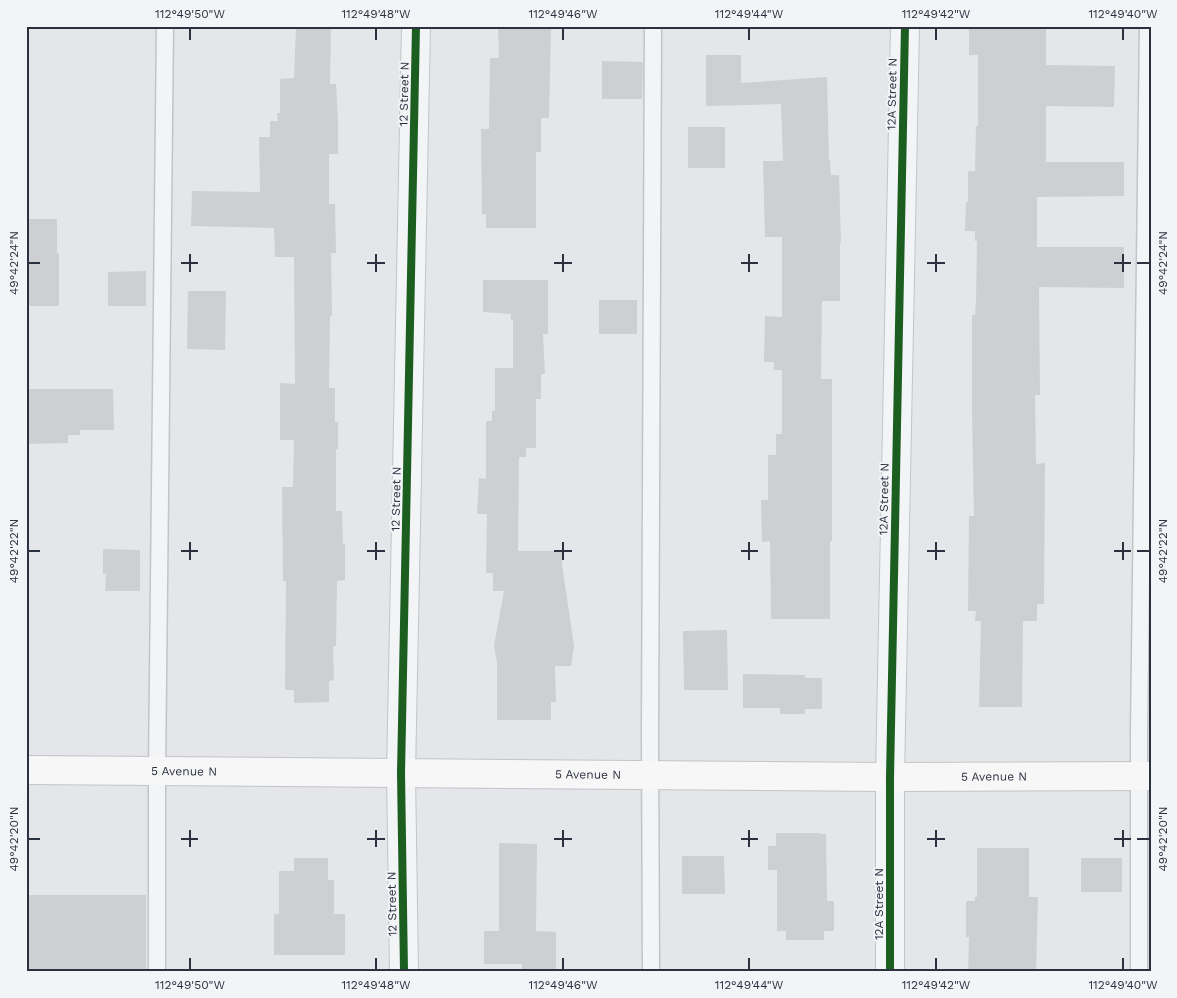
<svg xmlns="http://www.w3.org/2000/svg" width="1177" height="998" viewBox="0 0 1177 998" font-family="'Work Sans',sans-serif">
  <rect width="100%" height="100%" fill="#e4e6e9"/>
  <g fill="#cecfd2">
    <path d="M 296,26 L 331,26 L 330,84 L 336,84 L 338,121 L 338,154 L 329,154 L 329,204 L 335,204 L 336,253 L 331,253 L 332,316 L 330,316 L 329,388 L 335,388 L 335,422 L 338,422 L 338,449 L 336,449 L 336,511 L 342,511 L 343,544 L 345,544 L 345,580 L 337,581 L 336,646 L 333,646 L 334,680 L 329,681 L 329,702 L 294,703 L 294,690 L 285,690 L 286,581 L 283,581 L 282,487 L 293,487 L 294,440 L 280,440 L 280,383 L 295,384 L 294,257 L 275,257 L 274,228 L 191,226 L 192,191 L 260,192 L 259,137 L 270,137 L 270,121 L 278,121 L 277,113 L 280,113 L 280,79 L 294,78 Z"/>
    <path d="M 498,26 L 551,26 L 549,118 L 541,118 L 541,152 L 536,152 L 536,228 L 486,228 L 486,214 L 482,214 L 481,129 L 489,129 L 490,58 L 499,58 Z"/>
    <path d="M 969,26 L 1035,26 L 1035,28 L 1046,28 L 1046,65 L 1115,66 L 1114,107 L 1046,106 L 1046,162 L 1124,162 L 1124,196 L 1037,197 L 1037,247 L 1124,247 L 1124,288 L 1039,287 L 1040,395 L 1035,395 L 1036,464 L 1045,463 L 1044,604 L 1037,604 L 1037,621 L 1023,621 L 1022,707 L 979,707 L 981,621 L 975,621 L 976,611 L 968,611 L 969,516 L 974,516 L 972,412 L 972,315 L 975,315 L 976,302 L 977,241 L 975,241 L 975,231 L 965,231 L 966,202 L 968,202 L 968,171 L 975,171 L 976,126 L 978,126 L 978,55 L 969,55 Z"/>
    <path d="M 706,55 L 741,55 L 741,83 L 827,77 L 829,160 L 830,160 L 831,175 L 839,175 L 841,243 L 840,243 L 840,301 L 822,301 L 821,379 L 832,379 L 832,541 L 830,541 L 830,619 L 771,619 L 770,541 L 762,542 L 761,500 L 768,500 L 768,455 L 776,455 L 776,434 L 782,434 L 782,370 L 774,370 L 774,362 L 764,362 L 765,316 L 782,317 L 782,237 L 765,237 L 763,161 L 783,161 L 781,104 L 706,106 Z"/>
    <path d="M 602,61 L 643,62 L 642,99 L 602,99 Z"/>
    <rect x="688" y="127" width="37" height="41"/>
    <path d="M 26,219 L 57,219 L 57,253 L 59,253 L 59,306 L 26,306 Z"/>
    <path d="M 146,271 L 146,306 L 108,306 L 108,272 Z"/>
    <path d="M 483,280 L 548,280 L 548,334 L 543,334 L 545,374 L 541,374 L 541,399 L 536,399 L 536,448 L 526,448 L 526,457 L 519,457 L 518,551 L 562,551 L 562,564 L 574,646 L 571,666 L 555,666 L 556,702 L 551,702 L 551,720 L 497,720 L 497,663 L 494,645 L 504,591 L 493,591 L 493,573 L 486,573 L 487,514 L 477,514 L 479,478 L 486,479 L 486,421 L 492,421 L 492,411 L 495,411 L 495,368 L 513,368 L 513,320 L 511,320 L 511,314 L 483,312 Z"/>
    <path d="M 188,291 L 226,291 L 225,350 L 187,349 Z"/>
    <rect x="599" y="300" width="38" height="34"/>
    <path d="M 26,389 L 113,389 L 114,430 L 80,430 L 80,435 L 68,435 L 68,443 L 26,444 Z"/>
    <path d="M 103,549 L 140,550 L 140,591 L 105,591 L 106,574 L 103,574 Z"/>
    <path d="M 727,630 L 728,690 L 684,690 L 683,631 Z"/>
    <path d="M 743,674 L 805,675 L 805,678 L 822,678 L 822,709 L 805,709 L 805,714 L 780,714 L 780,708 L 743,708 Z"/>
    <path d="M 776,833 L 819,833 L 819,834 L 826,834 L 827,901 L 834,901 L 834,931 L 824,931 L 824,940 L 786,940 L 786,931 L 777,931 L 777,870 L 768,870 L 768,846 L 776,846 Z"/>
    <path d="M 499,843 L 537,844 L 536,931 L 556,932 L 556,972 L 522,972 L 522,964 L 484,964 L 484,931 L 499,931 Z"/>
    <path d="M 977,848 L 1029,848 L 1029,897 L 1038,897 L 1036,972 L 968,972 L 969,937 L 966,937 L 966,901 L 975,901 L 975,897 L 977,897 Z"/>
    <path d="M 682,856 L 724,856 L 725,894 L 682,894 Z"/>
    <path d="M 294,858 L 328,858 L 328,880 L 334,880 L 334,914 L 345,914 L 345,955 L 274,955 L 274,914 L 279,914 L 279,871 L 294,871 Z"/>
    <rect x="1081" y="858" width="41" height="34"/>
    <rect x="26" y="895" width="120" height="77"/>
  </g>
  <g fill="none" stroke-linecap="round" stroke-linejoin="round">
    <defs>
      <g id="lane">
        <path d="M 157,972 L 157,771 L 165,26"/>
        <path d="M 651,972 L 650,735 L 653,26"/>
        <path d="M 1139,972 L 1139,735 L 1148,26"/>
      </g>
      <g id="street">
        <path d="M 404,972 L 401,773 L 416,26"/>
        <path d="M 890,972 L 890,777 L 905,26"/>
      </g>
      <g id="secondary">
        <path id="s1" d="M 26,770 L 890,777 L 1151,776"/>
      </g>
    </defs>
    <use href="#lane" stroke="#c2c4c7" stroke-width="19"/>
    <use href="#street" stroke="#c2c4c7" stroke-width="30"/>
    <use href="#secondary" stroke="#c2c4c7" stroke-width="30"/>
    <use href="#lane" stroke="#f3f4f5" stroke-width="16"/>
    <use href="#street" stroke="#f3f4f5" stroke-width="28"/>
    <use href="#secondary" stroke="#f7f7f7" stroke-width="28"/>
    <defs>
      <g id="cycleway">
        <path d="M 404,972 L 401,773 L 416,26"/>
        <path d="M 890,972 L 890,777 L 905,26"/>
      </g>
    </defs>
    <use href="#cycleway" stroke="#f2f4f7" stroke-width="11"/>
    <use href="#cycleway" stroke="#1b5e20" stroke-width="8"/>
  </g>
  <path fill="none" stroke="#2c3140" stroke-width="2" d="M 190,28 L 190,40M 376,28 L 376,40M 563,28 L 563,40M 749,28 L 749,40M 936,28 L 936,40M 1123,28 L 1123,40M 190,254 L 190,272M 376,254 L 376,272M 563,254 L 563,272M 749,254 L 749,272M 936,254 L 936,272M 1123,254 L 1123,272M 28,263 L 40,263M 181,263 L 198,263M 367,263 L 385,263M 554,263 L 572,263M 741,263 L 758,263M 927,263 L 945,263M 1114,263 L 1131,263M 1137,263 L 1150,263M 190,542 L 190,560M 376,542 L 376,560M 563,542 L 563,560M 749,542 L 749,560M 936,542 L 936,560M 1123,542 L 1123,560M 28,551 L 40,551M 181,551 L 198,551M 367,551 L 385,551M 554,551 L 572,551M 741,551 L 758,551M 927,551 L 945,551M 1114,551 L 1131,551M 1137,551 L 1150,551M 190,830 L 190,847M 376,830 L 376,847M 563,830 L 563,847M 749,830 L 749,847M 936,830 L 936,847M 1123,830 L 1123,847M 28,839 L 40,839M 181,839 L 198,839M 367,839 L 385,839M 554,839 L 572,839M 741,839 L 758,839M 927,839 L 945,839M 1114,839 L 1131,839M 1137,839 L 1150,839M 190,958 L 190,970M 376,958 L 376,970M 563,958 L 563,970M 749,958 L 749,970M 936,958 L 936,970M 1123,958 L 1123,970"/>
  <g text-anchor="middle" stroke-width="4" stroke-linejoin="round" paint-order="stroke">
    <g font-size="12" fill="#2c3140" stroke="#f2f4f7">
      <text transform="translate(404 94) rotate(-89)" y="4">12 Street N</text>
      <text transform="translate(892 94) rotate(-89)" y="4">12A Street N</text>
      <text transform="translate(396 499) rotate(-89)" y="4">12 Street N</text>
      <text transform="translate(884 499) rotate(-89)" y="4">12A Street N</text>
      <text dy="4" stroke="none"><textPath href="#s1" startOffset="158">5 Avenue N</textPath></text>
      <text dy="4" stroke="none"><textPath href="#s1" startOffset="562">5 Avenue N</textPath></text>
      <text dy="4" stroke="none"><textPath href="#s1" startOffset="968">5 Avenue N</textPath></text>
      <text transform="translate(392 904) rotate(-91)" y="4">12 Street N</text>
      <text transform="translate(879 904) rotate(-90)" y="4">12A Street N</text>
    </g>
  </g>
  <rect width="1177" height="998" fill="none" stroke="#f2f4f7" stroke-width="55"/>
  <rect x="28" y="28" width="1122" height="942" fill="none" stroke="#2c3140" stroke-width="2"/>
  <g font-size="12" text-anchor="middle" fill="#2c3140">
    <text x="190" y="18">112°49'50"W</text>
    <text x="376" y="18">112°49'48"W</text>
    <text x="563" y="18">112°49'46"W</text>
    <text x="749" y="18">112°49'44"W</text>
    <text x="936" y="18">112°49'42"W</text>
    <text x="1123" y="18">112°49'40"W</text>
    <text transform="translate(14 263) rotate(-90)" y="4">49°42'24"N</text>
    <text transform="translate(1163 263) rotate(-90)" y="4">49°42'24"N</text>
    <text transform="translate(14 551) rotate(-90)" y="4">49°42'22"N</text>
    <text transform="translate(1163 551) rotate(-90)" y="4">49°42'22"N</text>
    <text transform="translate(14 839) rotate(-90)" y="4">49°42'20"N</text>
    <text transform="translate(1163 839) rotate(-90)" y="4">49°42'20"N</text>
    <text x="190" y="989">112°49'50"W</text>
    <text x="376" y="989">112°49'48"W</text>
    <text x="563" y="989">112°49'46"W</text>
    <text x="749" y="989">112°49'44"W</text>
    <text x="936" y="989">112°49'42"W</text>
    <text x="1123" y="989">112°49'40"W</text>
  </g>
</svg>
